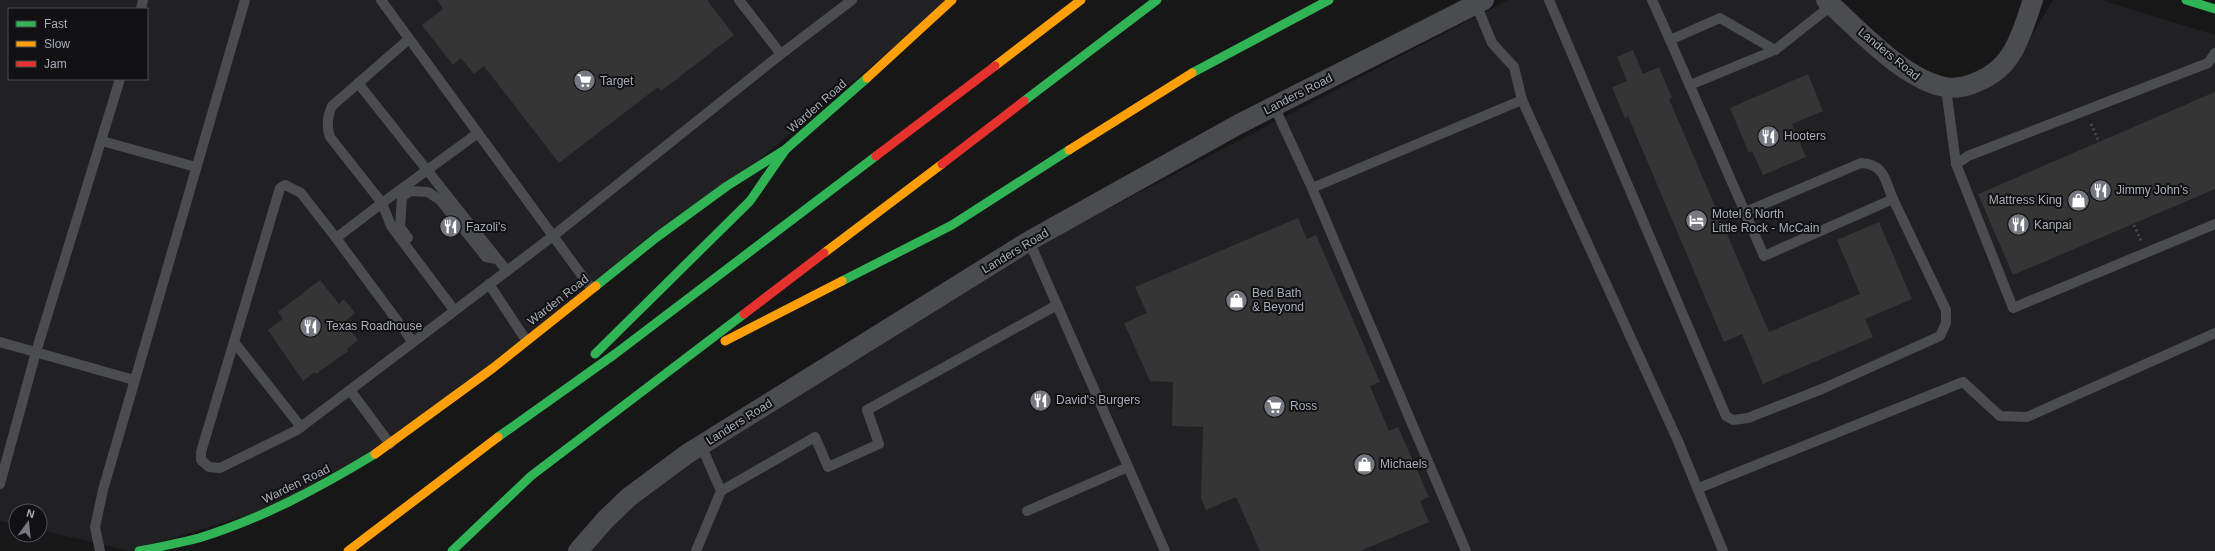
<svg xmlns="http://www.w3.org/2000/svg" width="2215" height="551" viewBox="0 0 2215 551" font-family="Arial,sans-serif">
  <rect width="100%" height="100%" fill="#171717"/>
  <g fill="#212123" fill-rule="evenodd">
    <path d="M 0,0 L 951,0 L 727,186 L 409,431 L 288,503 L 130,551 L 40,530 L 40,511 L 16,511 L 16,525 L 0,521 ZM 9,9 L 147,9 L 147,79 L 9,79 Z"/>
    <path d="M 1508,0 L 1826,0 L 1915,87 L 1983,86 L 2016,62 L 2053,0 L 2101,0 L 2215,35 L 2215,551 L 585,551 L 614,515 L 684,465 L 1060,234 Z"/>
  </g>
  <g fill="#353536">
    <path d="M 437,0 L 707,0 L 734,35 L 661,91 L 658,87 L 559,163 L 484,66 L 474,74 L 461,58 L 453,65 L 422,25 L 443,9 Z"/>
    <path d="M 1633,50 L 1643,74 L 1659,67 L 1672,98 L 1669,99 L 1769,332 L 1860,294 L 1837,240 L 1879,222 L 1912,299 L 1865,319 L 1873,337 L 1763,384 L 1742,334 L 1724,342 L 1628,116 L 1625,118 L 1612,87 L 1627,81 L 1617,57 Z"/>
    <path d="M 1808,74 L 1823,111 L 1792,124 L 1806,157 L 1763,175 L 1752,151 L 1749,153 L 1730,108 Z"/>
    <path d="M 2215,92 L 2215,189 L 2013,275 L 1978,194 Z"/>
    <path d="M 1298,218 L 1307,239 L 1316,235 L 1380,382 L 1370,386 L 1389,431 L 1398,427 L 1429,497 L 1420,501 L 1429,522 L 1360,551 L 1260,551 L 1236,497 L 1206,510 L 1201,498 L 1203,427 L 1172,426 L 1173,382 L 1150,381 L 1124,323 L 1147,313 L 1135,287 Z"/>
    <path d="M 320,280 L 339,304 L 344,299 L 355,313 L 344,322 L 358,340 L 347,349 L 348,351 L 316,374 L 315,372 L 303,381 L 268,330 L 283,319 L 278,312 Z"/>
  </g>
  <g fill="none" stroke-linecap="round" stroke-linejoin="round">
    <g stroke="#4d4e52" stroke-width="2.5" stroke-dasharray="2 3" stroke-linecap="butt">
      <path d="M 2091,124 L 2099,142"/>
      <path d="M 2134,225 L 2141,241"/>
    </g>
    <g stroke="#4b4c50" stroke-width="10">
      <path d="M 381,0 L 591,288"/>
      <path d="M 1549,0 L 1726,416 L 1733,420 L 1748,418 L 1822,389 L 1940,336 L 1946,323 L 1946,310 L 1893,199 L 1764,256 L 1670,40"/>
      <path d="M 1652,0 L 1670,40 L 1720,18 L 1775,50 L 1832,5"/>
      <path d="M 1476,4 L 1492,43 L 1514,67 L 1522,100 L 1678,441 L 1723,551"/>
      <path d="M 141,9 L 143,0"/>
      <path d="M 2215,53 L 2208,63 L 1968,156 L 1956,164 L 2013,308 L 2215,224"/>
      <path d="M 781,54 L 852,0"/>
      <path d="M 358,83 L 507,271"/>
      <path d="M 1690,85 L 1775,50"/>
      <path d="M 1946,88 L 1956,164"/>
      <path d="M 1274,106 L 1312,188 L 1466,551"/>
      <path d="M 102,141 L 196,167"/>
      <path d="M 1312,188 L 1522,100"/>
      <path d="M 1745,212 L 1861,163 C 1885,164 1885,181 1893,199"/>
      <path d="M 336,238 L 413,342"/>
      <path d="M 408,238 L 400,227 L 402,197 L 410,191 L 428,192 L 440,200 L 486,257 L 497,259"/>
      <path d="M 1029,241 L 1165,551"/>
      <path d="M 489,284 L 526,340"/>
      <path d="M 454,310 L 391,226 L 382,203 L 478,133"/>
      <path d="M 0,342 L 134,380"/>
      <path d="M 234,342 L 301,427"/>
      <path d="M 350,390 L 553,236 L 781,54 L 739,0"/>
      <path d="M 390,444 L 350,390 L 297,430 L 220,468 L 209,467 L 201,460 L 201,452 L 280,188 L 285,185 L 301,193 L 336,238 L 382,203 L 330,137 C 326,126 327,117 332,106 L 409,39"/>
      <path d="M 0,484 L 36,352 L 120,79"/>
      <path d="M 1699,488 L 1963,382 L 2000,416 L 2027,417 L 2215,333"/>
      <path d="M 721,491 L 815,437 L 828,467 L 879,444 L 867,410 L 1057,305"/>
      <path d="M 1027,511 L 1128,467"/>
      <path d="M 100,551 L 95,527 L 103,490 L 245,0"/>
      <path d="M 696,551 L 721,491 L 701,445"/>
    </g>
    <g stroke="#4b4c50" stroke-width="20">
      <path d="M 1826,0 C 1857,28 1904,80 1945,87 C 1955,89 1968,86 1977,82 C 1992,76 2005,65 2013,51 C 2022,35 2027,17 2033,0"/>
      <path d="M 578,551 L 605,520 L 629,497 L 687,454 L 1029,241 L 1239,124 L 1484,0"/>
    </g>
    <g stroke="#30b455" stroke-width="9">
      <path d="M 2186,0 L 2215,9"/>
      <path d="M 1192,73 L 1329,0"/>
      <path d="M 1024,101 L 1157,0"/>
      <path d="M 842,281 L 952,225 L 1069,150"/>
      <path d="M 596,286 L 657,237 L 727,186 L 786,149 L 867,78"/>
      <path d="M 595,354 L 750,201 L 786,149"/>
      <path d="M 498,437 L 615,354 L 876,156"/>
      <path d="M 139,551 C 159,547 179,543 199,538 C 261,519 319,488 375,454"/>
      <path d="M 452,551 L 531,476 L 744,314"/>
    </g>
    <g stroke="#ff9f0a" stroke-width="9">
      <path d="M 995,66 L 1081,0"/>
      <path d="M 867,78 L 952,0"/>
      <path d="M 1069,150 L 1192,73"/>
      <path d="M 824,253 L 942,164"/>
      <path d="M 725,341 L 842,281"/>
      <path d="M 375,454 L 493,368 L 596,286"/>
      <path d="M 348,551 L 498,437"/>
    </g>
    <g stroke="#e5322d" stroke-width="9">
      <path d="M 876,156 L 995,66"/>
      <path d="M 942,164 L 1024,101"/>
      <path d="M 744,314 L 824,253"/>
    </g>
  </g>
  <defs>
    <symbol id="supermarket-disc" viewBox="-11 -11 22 22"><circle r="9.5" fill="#757880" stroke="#111113"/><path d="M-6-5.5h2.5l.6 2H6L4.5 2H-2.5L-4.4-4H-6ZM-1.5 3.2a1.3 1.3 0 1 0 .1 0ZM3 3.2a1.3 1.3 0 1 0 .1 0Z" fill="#fff"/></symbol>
    <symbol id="restaurant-disc" viewBox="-11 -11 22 22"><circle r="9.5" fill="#757880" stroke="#111113"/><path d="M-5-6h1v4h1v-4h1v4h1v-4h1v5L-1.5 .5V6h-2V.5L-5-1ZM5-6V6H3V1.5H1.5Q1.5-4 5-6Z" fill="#fff"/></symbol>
    <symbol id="shop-disc" viewBox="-11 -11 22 22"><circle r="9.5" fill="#757880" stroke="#111113"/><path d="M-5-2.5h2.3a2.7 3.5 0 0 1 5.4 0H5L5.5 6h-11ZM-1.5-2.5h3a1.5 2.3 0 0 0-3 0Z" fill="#fff"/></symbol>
    <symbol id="hotel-disc" viewBox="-11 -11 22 22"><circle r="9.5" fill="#757880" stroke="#111113"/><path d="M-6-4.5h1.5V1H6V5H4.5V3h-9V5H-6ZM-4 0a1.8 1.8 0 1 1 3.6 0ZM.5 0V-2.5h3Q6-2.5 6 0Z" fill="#fff"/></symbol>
  </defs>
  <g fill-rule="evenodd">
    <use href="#supermarket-disc" x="572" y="68" width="25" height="25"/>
    <use href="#restaurant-disc" x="1756" y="124" width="25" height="25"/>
    <use href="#restaurant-disc" x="2088" y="178" width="25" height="25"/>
    <use href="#shop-disc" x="2066" y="188" width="25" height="25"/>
    <use href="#hotel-disc" x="1684" y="208" width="25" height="25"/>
    <use href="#restaurant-disc" x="2006" y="212" width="25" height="25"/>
    <use href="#restaurant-disc" x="438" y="214" width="25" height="25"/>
    <use href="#shop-disc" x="1224" y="288" width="25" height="25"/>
    <use href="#restaurant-disc" x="298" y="314" width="25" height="25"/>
    <use href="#restaurant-disc" x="1028" y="388" width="25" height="25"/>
    <use href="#supermarket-disc" x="1262" y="394" width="25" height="25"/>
    <use href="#shop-disc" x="1352" y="452" width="25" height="25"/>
  </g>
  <g text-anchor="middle" stroke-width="4" stroke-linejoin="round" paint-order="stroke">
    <g font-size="12" fill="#a8adb8" stroke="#111113">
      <text transform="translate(1889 54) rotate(39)" y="4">Landers Road</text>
      <text transform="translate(1298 94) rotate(-27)" y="4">Landers Road</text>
      <text transform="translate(817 106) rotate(-41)" y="4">Warden Road</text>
      <text transform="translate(1015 251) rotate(-31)" y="4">Landers Road</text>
      <text transform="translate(558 300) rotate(-38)" y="4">Warden Road</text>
      <text transform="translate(739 422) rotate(-32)" y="4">Landers Road</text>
      <text transform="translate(296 484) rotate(-26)" y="4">Warden Road</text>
    </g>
    <g font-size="12" fill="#a8adb8" stroke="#111113" text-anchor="start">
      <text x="600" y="85">Target</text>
      <text x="1784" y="140">Hooters</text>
      <text x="2116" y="194">Jimmy John's</text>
      <text x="2062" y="204" text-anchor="end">Mattress King</text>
      <text x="1712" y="218">Motel 6 North<tspan x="1712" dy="14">Little Rock - McCain</tspan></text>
      <text x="2034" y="229">Kanpai</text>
      <text x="466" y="231">Fazoli's</text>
      <text x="1252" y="297">Bed Bath<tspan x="1252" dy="14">&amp; Beyond</tspan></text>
      <text x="326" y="330">Texas Roadhouse</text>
      <text x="1056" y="404">David's Burgers</text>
      <text x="1290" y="410">Ross</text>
      <text x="1380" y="468">Michaels</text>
    </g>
  </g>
  <rect x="8" y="8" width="140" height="72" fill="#111113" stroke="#4d4f55"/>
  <rect x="16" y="21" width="20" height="6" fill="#30b455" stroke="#4d4f55"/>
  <text x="44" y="28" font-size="12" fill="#a8adb8">Fast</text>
  <rect x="16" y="41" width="20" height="6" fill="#ff9f0a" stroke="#4d4f55"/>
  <text x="44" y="48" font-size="12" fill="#a8adb8">Slow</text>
  <rect x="16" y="61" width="20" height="6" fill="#e5322d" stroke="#4d4f55"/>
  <text x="44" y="68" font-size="12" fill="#a8adb8">Jam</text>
  <g transform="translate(28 523) rotate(15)"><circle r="19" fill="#111113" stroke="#4d4f55"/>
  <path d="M0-3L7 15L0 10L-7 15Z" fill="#757880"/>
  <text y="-6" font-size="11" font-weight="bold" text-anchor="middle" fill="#a8adb8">N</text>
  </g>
</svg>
